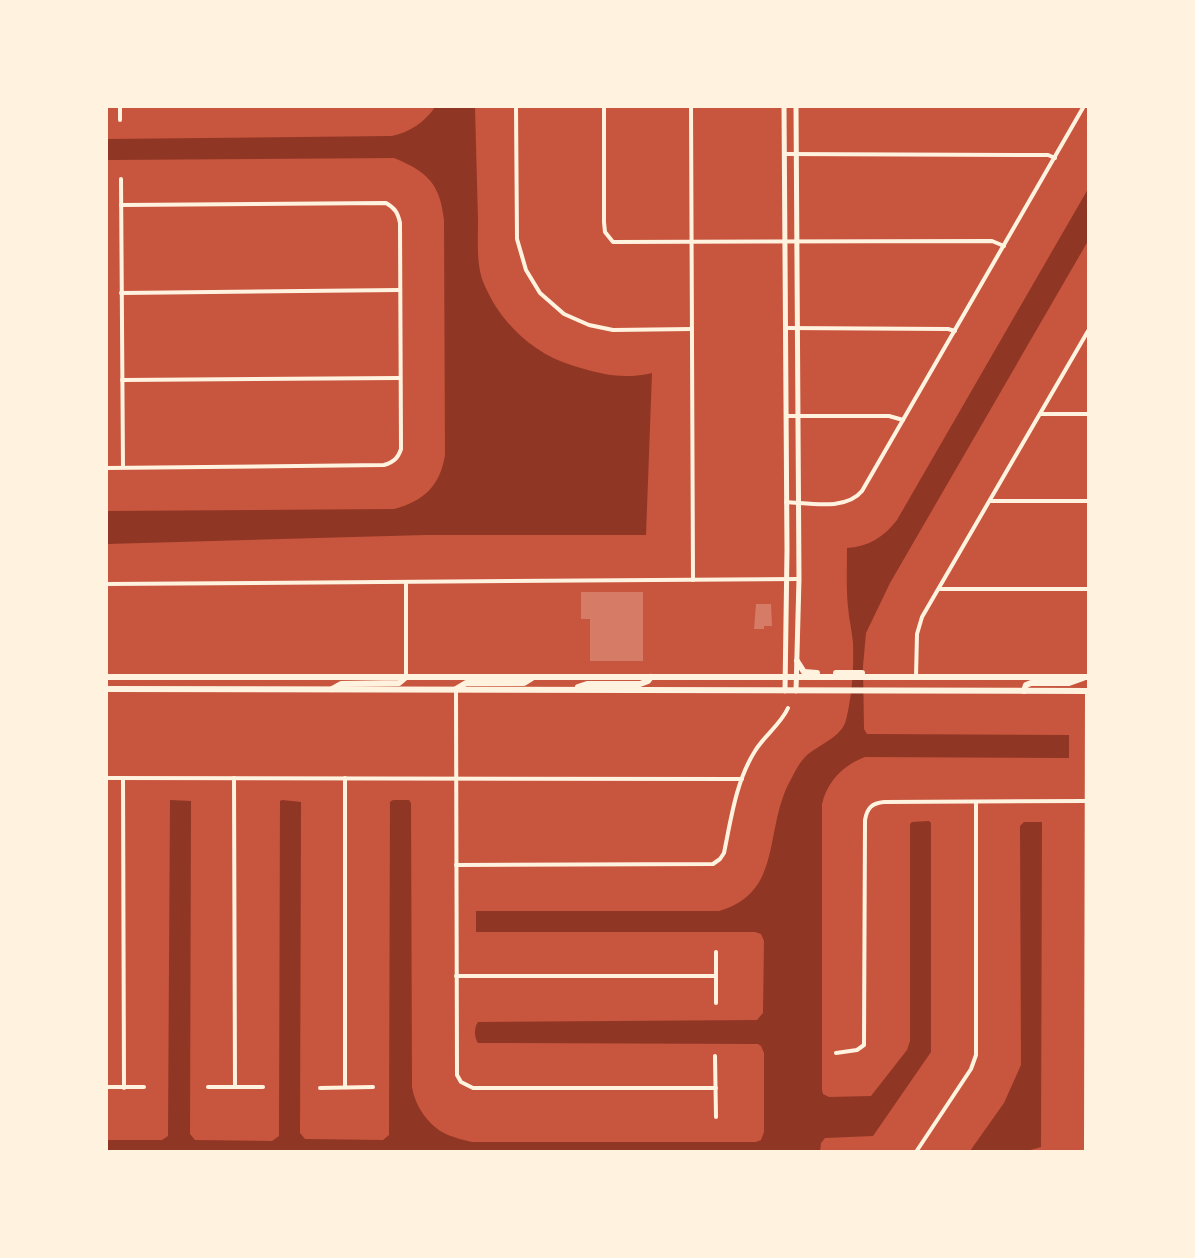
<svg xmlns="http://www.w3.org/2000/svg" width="1195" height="1258" viewBox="0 0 1195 1258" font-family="'Alegreya Sans',sans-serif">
  <rect width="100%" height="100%" fill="#c8553d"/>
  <g fill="#8f3625">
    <path d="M 435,107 L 475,107 C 476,145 477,183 478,221 C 478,240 476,266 484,284 C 500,322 532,353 571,365 C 599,374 623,380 652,373 L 646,535 L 425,535 L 107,544 L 107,511 L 394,509 C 424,501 440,486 445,455 L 444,220 C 440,184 428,172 394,158 L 107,160 L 107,139 L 392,136 C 410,132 425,122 435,107 Z"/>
    <path d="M 1088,189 L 1088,241 L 890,583 L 866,633 L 863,666 L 864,729 L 867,734 L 1069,735 L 1069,758 L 865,757 C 843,765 827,782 822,804 L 822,1090 L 823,1094 L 829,1097 L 871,1096 L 907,1050 L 910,1041 L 910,824 L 912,822 L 929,821 L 931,823 L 931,1052 L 873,1136 L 825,1138 L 821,1143 L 820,1152 L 107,1152 L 106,1140 L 162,1140 L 168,1136 L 170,800 L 191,801 L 190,1134 L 195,1140 L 272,1141 L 279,1136 L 280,801 L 282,800 L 301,802 L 300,1133 L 305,1139 L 383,1140 L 389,1135 L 390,802 L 393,800 L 409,800 L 411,803 L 412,1087 C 415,1106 429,1127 448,1135 C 455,1138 464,1140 472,1142 L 756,1142 L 761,1140 L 764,1132 L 764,1053 L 761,1046 L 758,1044 L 478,1043 C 474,1038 474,1027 478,1022 L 757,1020 L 763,1013 L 764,941 L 761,934 L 755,932 L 476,932 L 476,911 L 719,911 C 781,893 765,835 787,787 C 793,776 797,765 806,756 C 818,745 842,737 846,720 C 852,696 854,668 853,643 C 852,631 849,619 848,607 C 846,588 847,567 847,548 C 868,547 884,537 897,520 Z"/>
    <path d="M 1024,822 L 1042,822 L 1041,1147 L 1027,1151 L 970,1151 L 1004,1103 L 1021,1065 L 1020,826 Z"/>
  </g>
  <g fill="#d67c66">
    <path d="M 581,592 L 643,592 L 643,661 L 590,661 L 590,619 L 581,619 Z"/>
    <path d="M 756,604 L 771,604 L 772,626 L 764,626 L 764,629 L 754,629 Z"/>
  </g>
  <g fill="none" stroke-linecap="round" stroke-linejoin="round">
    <g stroke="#fff3e0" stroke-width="4">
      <path d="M 120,106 L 120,120"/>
      <path d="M 516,106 L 517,239 L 526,270 L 540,293 L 564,314 L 589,325 L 613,330 L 692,329"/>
      <path d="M 604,106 L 604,222 L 605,232 L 613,242 L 992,241 L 1004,246"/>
      <path d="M 691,106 L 693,580"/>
      <path d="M 784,154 L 1048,155 L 1055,158"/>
      <path d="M 121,179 L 123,467"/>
      <path d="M 121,293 L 400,290"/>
      <path d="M 785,328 L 948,329 L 955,331"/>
      <path d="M 122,380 L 400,378"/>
      <path d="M 1041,414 L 1088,414"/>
      <path d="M 786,416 L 889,416 L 903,420"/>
      <path d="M 106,468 L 384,465 C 394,462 398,458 401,449 L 400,223 C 398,213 395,208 386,203 L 121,205"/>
      <path d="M 990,501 L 1088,501"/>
      <path d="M 786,502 C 809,503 846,511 862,491 L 1084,106"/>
      <path d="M 406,582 L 406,677"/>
      <path d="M 106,584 L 799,579"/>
      <path d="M 940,589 L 1088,589"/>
      <path d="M 916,677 L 917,634 L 922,617 L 1088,331"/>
      <path d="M 456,689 L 457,1075 L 461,1082 L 473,1088 L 716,1088"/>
      <path d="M 106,778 L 742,779"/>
      <path d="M 123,778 L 124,1088"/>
      <path d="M 234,778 L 235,1087"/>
      <path d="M 345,778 L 345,1087"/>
      <path d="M 456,865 L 713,864 L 720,859 L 724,853 C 731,819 736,781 755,751 C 764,736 781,724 788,708"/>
      <path d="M 716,952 L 716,1003"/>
      <path d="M 456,976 L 716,976"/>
      <path d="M 836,1053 L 857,1050 L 864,1045 L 865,820 C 867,808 872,803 884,802 L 1086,801"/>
      <path d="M 715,1056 L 716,1117"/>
      <path d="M 106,1087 L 144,1087"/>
      <path d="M 208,1087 L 263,1087"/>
      <path d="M 320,1088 L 373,1087"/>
      <path d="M 916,1152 L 971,1069 L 976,1055 L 976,802"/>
      <path d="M 1086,1152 L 1087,691"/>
    </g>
    <g stroke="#fff3e0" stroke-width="5">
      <path d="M 784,106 L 787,550 L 785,691"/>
      <path d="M 796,106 L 799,579 L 796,691"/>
    </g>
    <g stroke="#fff3e0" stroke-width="6">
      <path d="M 797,661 L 804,672 L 817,673"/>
      <path d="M 836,673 L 862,673"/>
      <path d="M 106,677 L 1088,677"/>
      <path d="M 578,687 L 587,684 L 640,684 L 648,681 L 651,677"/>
      <path d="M 106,689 L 1088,691"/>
      <path d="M 332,689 L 341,684 L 399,683 L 406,677"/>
      <path d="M 456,689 L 466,683 L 524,683 L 532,678"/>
      <path d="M 1024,691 L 1026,685 L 1031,683 L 1069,683 L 1083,678"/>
    </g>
  </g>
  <rect width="1195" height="1258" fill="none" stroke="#fff3e0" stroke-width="216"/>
</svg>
